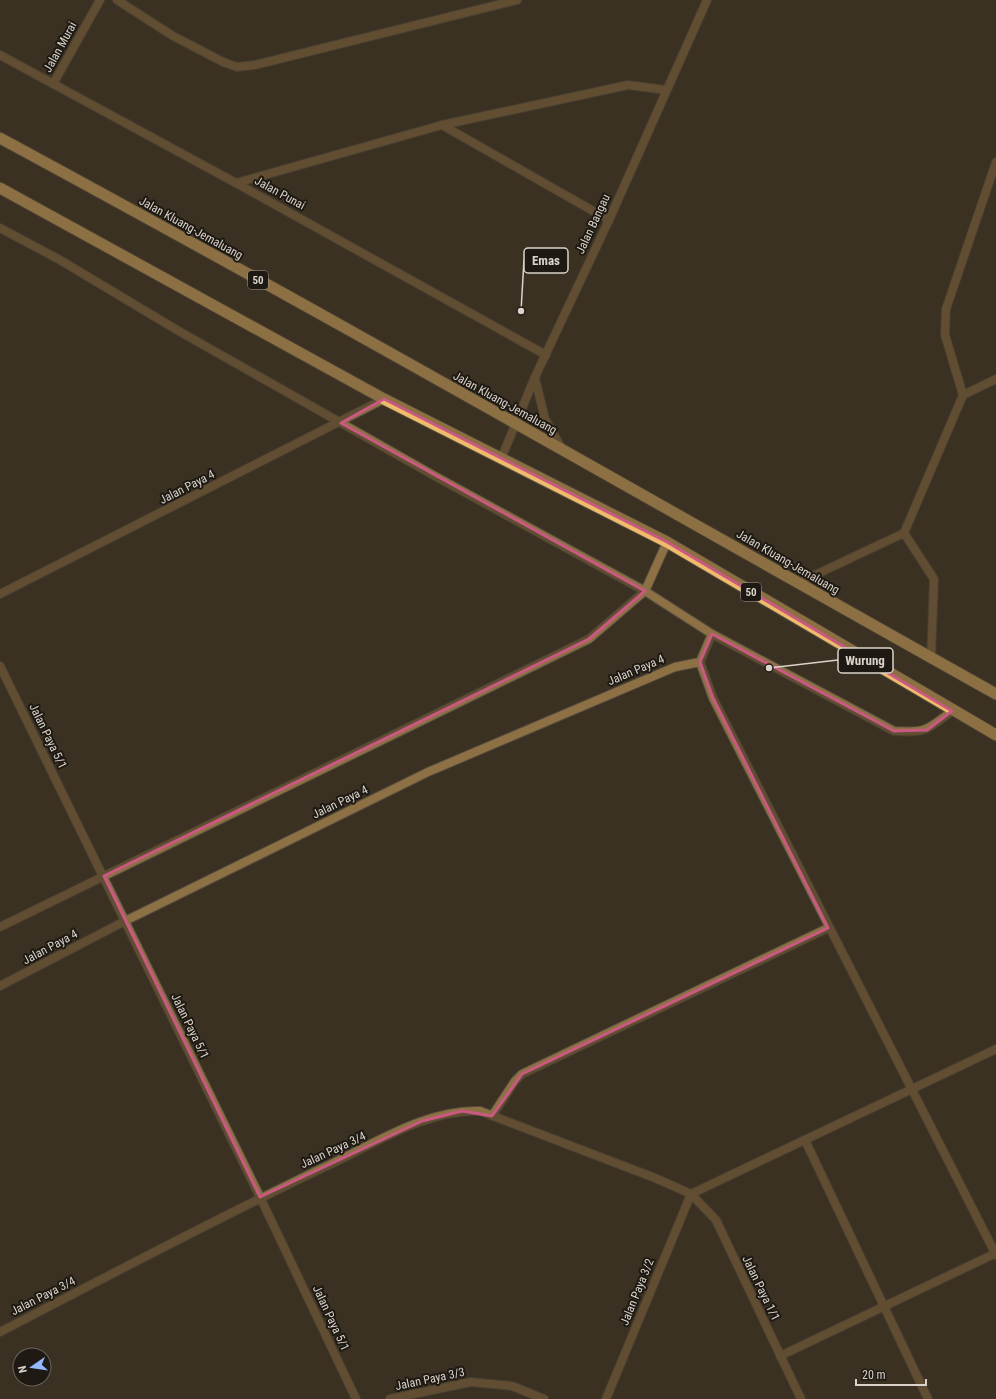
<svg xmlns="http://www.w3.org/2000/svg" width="996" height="1399" viewBox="0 0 996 1399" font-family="'Roboto Condensed',sans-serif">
  <rect width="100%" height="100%" fill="#3b3122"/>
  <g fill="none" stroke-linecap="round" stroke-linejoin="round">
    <defs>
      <g id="service">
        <path d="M 117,0 L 173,36 L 223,62 L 237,67 L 255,65 L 517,0"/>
        <path d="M 442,125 L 609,220"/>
        <path d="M 963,395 L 996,379"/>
        <path d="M 904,533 L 963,395 L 945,335 L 946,309 L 996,162"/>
        <path d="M 798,583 L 904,533 L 934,579 L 931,659"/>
        <path d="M 805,1140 L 928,1399"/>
        <path d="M 780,1356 L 996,1253"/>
      </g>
      <g id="minor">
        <path d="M 0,55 L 236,183 L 546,355"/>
        <path d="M 53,84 L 100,0"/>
        <path d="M 236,183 L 442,125 L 628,85 L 666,90"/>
        <path d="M 0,228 L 60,260 L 177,330 L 433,475 L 645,591 L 712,634 L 894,731 C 927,733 927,730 952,711"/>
        <path d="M 535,378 L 545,419 L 562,449"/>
        <path d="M 501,459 L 535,377 L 609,220 L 707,0"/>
        <path d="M 0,594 L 384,399"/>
        <path d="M 712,634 L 700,662 L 713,698 C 806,884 902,1069 996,1255"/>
        <path d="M 0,666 L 260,1197 L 356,1399"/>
        <path d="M 0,927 L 589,639 L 645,591 L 667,542"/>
        <path d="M 0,986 L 125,921 L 428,772 L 675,667 L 700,662"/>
        <path d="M 492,1116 L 515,1081 L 522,1074 L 828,928"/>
        <path d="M 691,1194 L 996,1049"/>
        <path d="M 0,1332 C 110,1275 219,1217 331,1164 C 377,1142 428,1109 480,1111 L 655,1178 L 691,1194 L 716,1220 L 801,1399"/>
        <path d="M 390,1399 L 471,1382 L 512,1386 L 544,1399"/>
        <path d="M 606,1399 L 691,1194"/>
      </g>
      <g id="trunk">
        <path d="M 0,138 C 335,319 664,508 996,694"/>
        <path d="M 0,188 L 384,399 L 667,542 L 996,735"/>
      </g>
    </defs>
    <use href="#service" stroke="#574e40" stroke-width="10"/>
    <use href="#minor" stroke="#574e40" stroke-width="10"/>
    <use href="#trunk" stroke="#574e40" stroke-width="13"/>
    <use href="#service" stroke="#8e7045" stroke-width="8"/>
    <use href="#minor" stroke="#8e7045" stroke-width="8"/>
    <use href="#trunk" stroke="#f0bc6c" stroke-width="11"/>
  </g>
  <path d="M0 0H996V1399H0ZM 384,399 L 667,542 L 952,711 L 927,730 L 894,731 L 712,634 L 700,662 L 713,698 L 828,928 L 522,1074 L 492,1116 L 462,1111 L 422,1121 L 260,1197 L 104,876 L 589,639 L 645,591 L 341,423 Z" fill="#3b3122" fill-opacity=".55" fill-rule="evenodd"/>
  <path fill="none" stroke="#ca5982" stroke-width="3" stroke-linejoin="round" d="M 384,399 L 667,542 L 952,711 L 927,730 L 894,731 L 712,634 L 700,662 L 713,698 L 828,928 L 522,1074 L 492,1116 L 462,1111 L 422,1121 L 260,1197 L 104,876 L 589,639 L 645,591 L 341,423 Z"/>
  <g text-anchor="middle" stroke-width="4" stroke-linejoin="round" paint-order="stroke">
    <g fill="#1e1913" stroke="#a19b93" stroke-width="1">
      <rect x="248" y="271" width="20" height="18" rx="3"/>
      <rect x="741" y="583" width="20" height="18" rx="3"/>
    </g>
    <g font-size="11" font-weight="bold" fill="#d9d3ca">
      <text x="258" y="284">50</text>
      <text x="751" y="596">50</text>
    </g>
    <g font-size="12" fill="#d9d3ca" stroke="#1e1913">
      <text transform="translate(60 47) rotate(-61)" y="4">Jalan Murai</text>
      <text transform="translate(280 193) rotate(29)" y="4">Jalan Punai</text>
      <text transform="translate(593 224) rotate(-65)" y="4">Jalan Bangau</text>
      <text transform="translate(191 228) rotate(29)" y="4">Jalan Kluang-Jemaluang</text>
      <text transform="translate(505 403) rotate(29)" y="4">Jalan Kluang-Jemaluang</text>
      <text transform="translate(187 487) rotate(-27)" y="4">Jalan Paya 4</text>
      <text transform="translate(788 562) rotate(30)" y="4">Jalan Kluang-Jemaluang</text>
      <text transform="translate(636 670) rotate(-23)" y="4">Jalan Paya 4</text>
      <text transform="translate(48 736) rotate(64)" y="4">Jalan Paya 5/1</text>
      <text transform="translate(340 802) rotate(-26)" y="4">Jalan Paya 4</text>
      <text transform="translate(50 947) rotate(-28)" y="4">Jalan Paya 4</text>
      <text transform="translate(190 1026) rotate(64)" y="4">Jalan Paya 5/1</text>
      <text transform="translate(333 1150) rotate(-25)" y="4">Jalan Paya 3/4</text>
      <text transform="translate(761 1288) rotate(64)" y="4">Jalan Paya 1/1</text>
      <text transform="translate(637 1292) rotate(-68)" y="4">Jalan Paya 3/2</text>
      <text transform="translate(43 1296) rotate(-27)" y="4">Jalan Paya 3/4</text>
      <text transform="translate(331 1318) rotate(65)" y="4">Jalan Paya 5/1</text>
      <text transform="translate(430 1379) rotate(-12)" y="4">Jalan Paya 3/3</text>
    </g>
  </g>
  <path fill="none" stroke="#d9d3ca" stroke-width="1.5" d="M521 311L524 260M769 668L838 660"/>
  <g fill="#d9d3ca" stroke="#1e1913" stroke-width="1.5">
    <circle cx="521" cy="311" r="4"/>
    <circle cx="769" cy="668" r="4"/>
  </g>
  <g fill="#1e1913" stroke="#d9d3ca" stroke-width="1.5">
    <rect x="524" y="248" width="44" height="25" rx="4"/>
    <rect x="838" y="648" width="55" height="25" rx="4"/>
  </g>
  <g font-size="13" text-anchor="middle" font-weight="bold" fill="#d9d3ca">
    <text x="546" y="265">Emas</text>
    <text x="865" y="665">Wurung</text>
  </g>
  <g transform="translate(32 1367) rotate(257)"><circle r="19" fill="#1e1913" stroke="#69635c"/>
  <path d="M0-3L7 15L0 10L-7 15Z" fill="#94b7fd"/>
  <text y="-6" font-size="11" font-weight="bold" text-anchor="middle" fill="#d9d3ca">N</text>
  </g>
  <path d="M856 1379v6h70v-6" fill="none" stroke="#d9d3ca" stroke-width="2"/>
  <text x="862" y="1379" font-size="12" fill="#d9d3ca" stroke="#1e1913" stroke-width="3" paint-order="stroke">20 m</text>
</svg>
